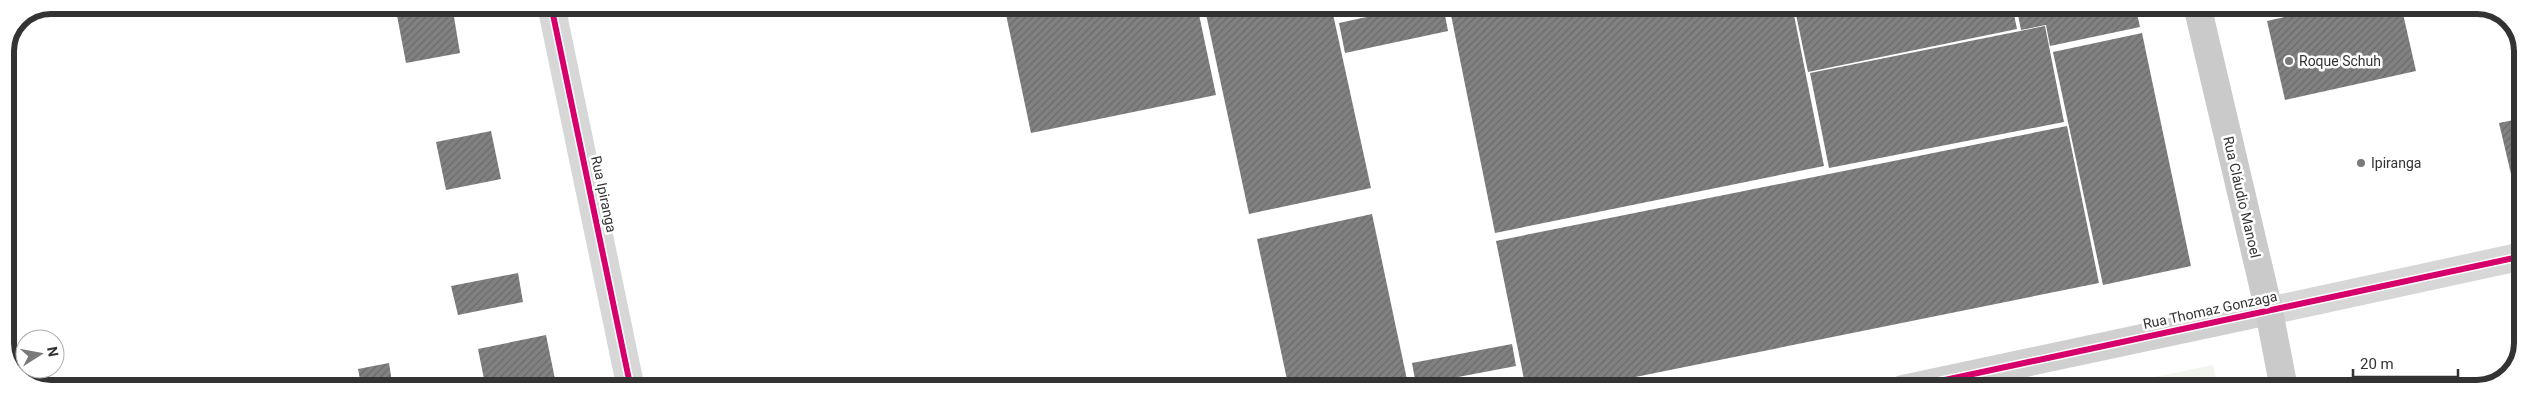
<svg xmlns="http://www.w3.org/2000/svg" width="2528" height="394" viewBox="0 0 2528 394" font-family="Roboto,sans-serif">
  <defs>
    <pattern id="building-hatch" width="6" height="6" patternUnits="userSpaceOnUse" patternTransform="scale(1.25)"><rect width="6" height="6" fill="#818181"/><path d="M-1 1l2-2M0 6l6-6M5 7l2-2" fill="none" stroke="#6a6a6a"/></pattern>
  </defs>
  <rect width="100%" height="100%" fill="#fff"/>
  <path fill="#f1f5ed" d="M 2213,365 L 2218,389 L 2097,389 L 2098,389 Z"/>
  <g fill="url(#building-hatch)">
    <path d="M 395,5 L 452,5 L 460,53 L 406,63 Z"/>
    <path d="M 1004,5 L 1197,5 L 1216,95 L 1031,133 Z"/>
    <path d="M 1204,5 L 1331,5 L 1371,188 L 1249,214 Z"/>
    <path d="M 1344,5 L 1389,5 L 1389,6 L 1346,16 Z"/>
    <path d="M 1422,5 L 1443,5 L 1448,31 L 1345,53 L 1339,23 Z"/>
    <path d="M 1449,5 L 1792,5 L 1824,166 L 1495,233 Z"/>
    <path d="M 1794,5 L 2012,5 L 2017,29 L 1808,72 Z"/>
    <path d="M 2016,5 L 2135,5 L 2140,27 L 2050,46 L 2046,25 L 2021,30 Z"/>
    <path d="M 2338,5 L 2401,5 L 2416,71 L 2285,100 L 2267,21 Z"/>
    <path d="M 2045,26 L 2064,122 L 1829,168 L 1810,73 Z"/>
    <path d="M 2142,33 L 2191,266 L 2103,285 L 2053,52 Z"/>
    <path d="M 2523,118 L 2523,207 L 2519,208 L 2499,123 Z"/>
    <path d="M 2067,126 L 2099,283 L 1576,389 L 1526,389 L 1496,241 Z"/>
    <path d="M 491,131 L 501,179 L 446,190 L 436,142 Z"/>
    <path d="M 1372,214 L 1409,389 L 1289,389 L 1257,239 Z"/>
    <path d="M 518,273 L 523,302 L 458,315 L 451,286 Z"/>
    <path d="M 546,335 L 557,389 L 486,389 L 478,349 Z"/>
    <path d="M 1512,344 L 1516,366 L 1416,385 L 1412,363 Z"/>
    <path d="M 389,363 L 393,389 L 362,389 L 358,369 Z"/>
  </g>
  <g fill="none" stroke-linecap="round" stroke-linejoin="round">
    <g stroke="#d7d7d7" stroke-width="28">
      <path d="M 551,5 L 631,389"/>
      <path d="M 2269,311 L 2523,256"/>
    </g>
    <path stroke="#d0d0d0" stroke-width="28" d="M 1903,389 L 2269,311"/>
    <path stroke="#cacaca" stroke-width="28" d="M 2197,5 L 2269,311 L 2284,389"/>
    <defs>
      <g id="cycleway">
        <path d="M 551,5 L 631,389"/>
        <path d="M 1903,389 L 2523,256"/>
      </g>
    </defs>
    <use href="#cycleway" stroke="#fff" stroke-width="9"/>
    <use href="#cycleway" stroke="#d6006c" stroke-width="6"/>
  </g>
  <g fill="#7a7a7a" stroke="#fff" stroke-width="2">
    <circle cx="2289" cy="61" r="5"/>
    <circle cx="2361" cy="163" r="5"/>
  </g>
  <g text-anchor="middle" stroke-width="5" stroke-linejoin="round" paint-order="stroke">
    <g font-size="14" fill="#333" stroke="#fff" text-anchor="start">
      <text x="2299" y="66">Roque Schuh</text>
      <text x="2371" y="168">Ipiranga</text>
    </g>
    <g font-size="14" fill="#333" stroke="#fff">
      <text transform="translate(604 194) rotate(78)" y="5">Rua Ipiranga</text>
      <text transform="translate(2242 197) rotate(77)" y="5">Rua Cláudio Manoel</text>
      <text transform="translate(2210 310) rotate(-12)" y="5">Rua Thomaz Gonzaga</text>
    </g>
  </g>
  <path d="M0 0H2528V394H0ZM51 14H2477A37 37 0 0 1 2514 51V343A37 37 0 0 1 2477 380H51A37 37 0 0 1 14 343V51A37 37 0 0 1 51 14Z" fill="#fff" fill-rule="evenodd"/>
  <path fill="none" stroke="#333" stroke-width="6" d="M51 14H2477A37 37 0 0 1 2514 51V343A37 37 0 0 1 2477 380H51A37 37 0 0 1 14 343V51A37 37 0 0 1 51 14Z"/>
  <g transform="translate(40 354) rotate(79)"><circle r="24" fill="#ffffff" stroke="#adadad"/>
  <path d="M0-4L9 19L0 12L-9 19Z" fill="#7a7a7a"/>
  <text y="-8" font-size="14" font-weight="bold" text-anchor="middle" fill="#333333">N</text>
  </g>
  <path d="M2353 369v8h105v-8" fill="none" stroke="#333333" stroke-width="2.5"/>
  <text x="2360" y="369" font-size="15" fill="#333333" stroke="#ffffff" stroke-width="4" paint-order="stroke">20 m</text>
</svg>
